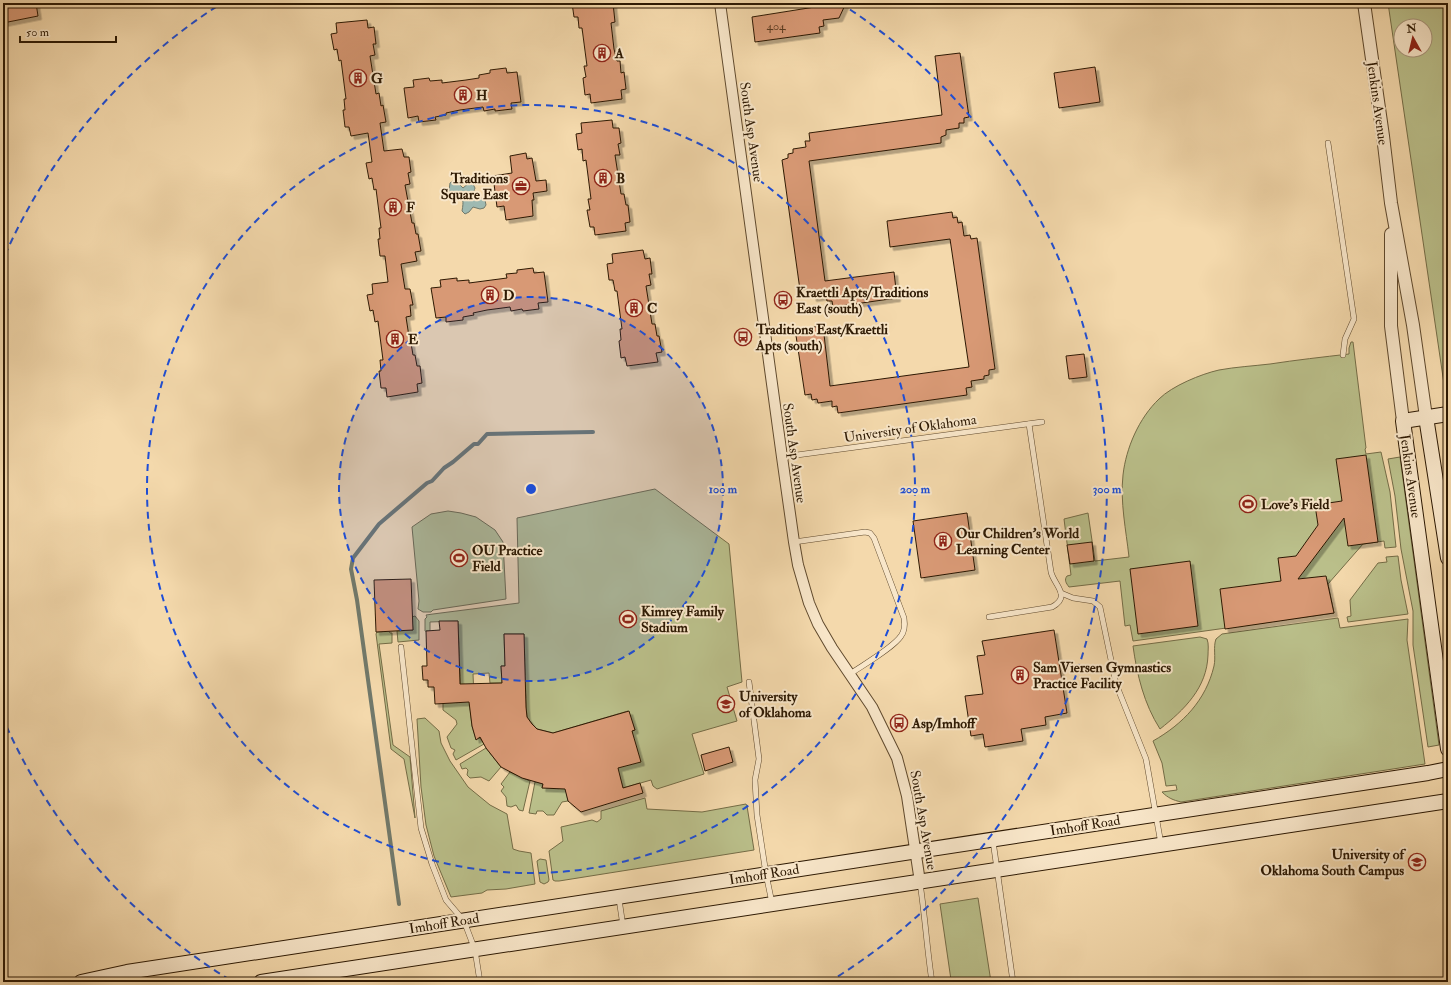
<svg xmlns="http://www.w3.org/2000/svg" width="1451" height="985" viewBox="0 0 1451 985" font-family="'IM FELL Double Pica',serif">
  <defs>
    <filter id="shadow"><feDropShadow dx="3.5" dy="3.5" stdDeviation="0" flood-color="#0004"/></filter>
  </defs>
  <rect width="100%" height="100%" fill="#f4d9ac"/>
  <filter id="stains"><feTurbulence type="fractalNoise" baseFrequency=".005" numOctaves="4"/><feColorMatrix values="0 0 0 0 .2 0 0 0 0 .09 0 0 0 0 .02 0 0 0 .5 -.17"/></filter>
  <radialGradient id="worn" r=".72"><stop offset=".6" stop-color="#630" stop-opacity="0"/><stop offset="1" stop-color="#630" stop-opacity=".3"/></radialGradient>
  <g fill="#babf8a" stroke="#746c46" fill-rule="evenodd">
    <path d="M 1388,3 L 1448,3 L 1448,383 L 1444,384 ZM 1401,26 L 1425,26 L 1425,50 L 1401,50 Z"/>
    <path d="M 1351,342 L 1353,342 L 1366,448 L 1365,449 L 1366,454 L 1381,452 L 1390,492 L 1396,547 L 1385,548 L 1384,541 L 1363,544 L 1328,584 L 1334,613 L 1133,641 L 1130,625 L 1125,626 L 1120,581 L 1069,587 C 1066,583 1064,580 1067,576 L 1071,575 L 1064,519 L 1088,513 L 1095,561 L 1129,557 C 1126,530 1120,502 1123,475 C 1126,448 1139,418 1159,399 C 1172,386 1201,374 1219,370 C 1235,367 1253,366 1270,364 C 1296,360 1323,357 1349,354 L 1349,348 Z"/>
    <path d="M 1400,457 L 1439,745 L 1428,747 L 1413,645 L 1413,611 L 1401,549 L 1395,496 L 1388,459 Z"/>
    <path d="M 655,489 L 729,544 L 742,682 L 727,687 L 737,721 L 692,734 L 704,774 L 657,789 L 653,786 L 651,780 L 623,788 L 619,774 L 566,790 L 568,801 L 562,802 L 554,815 L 547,815 L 543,811 L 537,811 L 536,814 L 529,813 L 535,782 L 543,783 L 542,788 L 604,739 L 635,730 L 628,711 L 553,733 L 537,729 L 532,724 L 527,717 L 526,707 L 524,634 L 504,634 L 505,666 L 501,666 L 502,683 L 490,683 L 489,673 L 473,674 L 474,697 L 469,698 L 472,726 L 476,739 L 480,738 L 484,744 L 456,760 L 453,754 L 455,750 L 451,748 L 447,737 L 457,724 L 456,720 L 443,710 L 443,703 L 461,702 L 458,621 L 430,622 L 430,631 L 425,631 L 425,619 L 427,617 L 426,615 L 433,614 L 519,603 L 517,518 Z"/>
    <path d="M 448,511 L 461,513 L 476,517 L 495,530 L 503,542 L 506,599 L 433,610 L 431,612 L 423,612 L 418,609 L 419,601 L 412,527 L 431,514 Z"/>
    <path d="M 1398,556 L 1401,580 L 1408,614 L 1348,622 L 1347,617 L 1351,616 L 1350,600 L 1378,563 L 1387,562 L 1386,557 Z"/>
    <path d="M 415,616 L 419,621 L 419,640 L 398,642 L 397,631 L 413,630 L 412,617 Z"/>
    <path d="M 1338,618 L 1340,628 L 1408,619 L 1407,640 L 1425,764 L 1181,802 C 1173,800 1168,798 1162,792 L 1177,790 L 1176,785 L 1166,786 L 1162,763 L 1153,741 C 1183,724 1206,700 1214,666 C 1216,657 1213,647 1216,639 L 1222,634 Z"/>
    <path d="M 389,631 L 390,633 L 392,633 L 392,643 L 379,644 L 393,745 L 410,757 L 415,818 L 404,759 L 391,749 L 376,634 L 377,632 Z"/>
    <path d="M 1200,637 L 1207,639 C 1209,644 1208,650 1208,655 C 1207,688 1184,710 1160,729 C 1144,704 1137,675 1133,646 Z"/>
    <path d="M 425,718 L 439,731 L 441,743 L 450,761 L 468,787 L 490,805 L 507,814 L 513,849 L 519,851 L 531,853 L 535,884 L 506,889 L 487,890 L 482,893 L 451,897 L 434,856 L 426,825 L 421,787 L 417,719 Z"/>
    <path d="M 486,748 L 501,767 L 489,781 L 481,777 L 470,778 L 467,775 L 468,770 L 466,768 L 462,769 L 460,764 Z"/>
    <path d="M 510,772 L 530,781 L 523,811 L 519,810 L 516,805 L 511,807 L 507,806 L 506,797 L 501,791 L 504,787 L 501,784 Z"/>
    <path d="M 645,798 L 647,809 L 702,812 L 746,804 L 747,806 L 754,850 L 559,881 L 555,881 L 553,880 L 549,851 L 563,841 L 561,827 L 592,820 L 597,822 L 601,819 L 601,811 Z"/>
    <path d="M 540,859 L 546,860 L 549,880 L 548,882 L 544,884 L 540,882 L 537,861 Z"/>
    <path d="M 978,898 L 991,982 L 960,982 L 959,979 L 951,980 L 940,904 Z"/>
  </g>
  <path fill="#9eb9b1" stroke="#71796b" d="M 456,179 L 461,180 L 460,185 L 463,188 L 469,183 L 473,184 L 475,188 C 474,192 471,194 476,198 L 481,198 L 485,200 L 486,205 L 484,208 L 480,209 L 473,207 L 469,212 L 465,214 L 462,211 C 466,190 457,203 449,191 L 450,183 Z"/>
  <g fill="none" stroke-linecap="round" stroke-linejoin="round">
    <path stroke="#71796b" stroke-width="4" d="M 399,904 L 357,600 L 351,569 L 353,558 L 379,524 L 427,483 L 432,481 L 444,468 L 453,462 L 474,444 L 478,444 L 487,434 L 593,432"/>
  </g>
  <g fill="#d89974" stroke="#2d1903" filter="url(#shadow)">
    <path d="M 3,3 L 36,3 L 38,16 L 3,23 Z"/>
    <path d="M 572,3 L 613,3 L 615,22 L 611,23 L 614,49 L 617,61 L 620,61 L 621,73 L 624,72 L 626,89 L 621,90 L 622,99 L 591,103 L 590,94 L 585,95 L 583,78 L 586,77 L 584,66 L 587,66 L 582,28 L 579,28 L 578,17 L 574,17 Z"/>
    <path d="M 821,3 L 846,3 L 839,18 L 823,20 L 824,26 L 819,27 L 820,33 L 755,42 L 752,17 L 821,6 Z"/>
    <path d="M 367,20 L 368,28 L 374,27 L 376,44 L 373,44 L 375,55 L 370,56 L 376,94 L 379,93 L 381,106 L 383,105 L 386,122 L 380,123 L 384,151 L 402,149 L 404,157 L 409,157 L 411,172 L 408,173 L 410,184 L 405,185 L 412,223 L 414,223 L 416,234 L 418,234 L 421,251 L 415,252 L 417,261 L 401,264 L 405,289 L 410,289 L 413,305 L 410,305 L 411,316 L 406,317 L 410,343 L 411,343 L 413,355 L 415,355 L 417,366 L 420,366 L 422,383 L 417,384 L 418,392 L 387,397 L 386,388 L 381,388 L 379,371 L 381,371 L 380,360 L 383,360 L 378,321 L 375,322 L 373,310 L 370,311 L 367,295 L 373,294 L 372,284 L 388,282 L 385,256 L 380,256 L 378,239 L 380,239 L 379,228 L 381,228 L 376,189 L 374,190 L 372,178 L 369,179 L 366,163 L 372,162 L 368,133 L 351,136 L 349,127 L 345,127 L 343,110 L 345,110 L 344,99 L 346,99 L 341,60 L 339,61 L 337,49 L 334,50 L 331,34 L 337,33 L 336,23 Z"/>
    <path d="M 960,53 L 969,117 L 964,118 L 964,123 L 959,123 L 959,128 L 946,130 L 946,135 L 941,137 L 941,143 L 809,161 L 825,281 L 894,272 L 897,298 L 833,307 L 832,301 L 827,301 L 826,296 L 813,298 L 812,293 L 806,294 L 806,288 L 800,290 L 782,160 L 788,158 L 788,154 L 793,153 L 793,149 L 806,147 L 805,141 L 810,141 L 809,133 L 942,115 L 935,56 Z"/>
    <path d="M 1095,67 L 1100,102 L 1059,108 L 1054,73 Z"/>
    <path d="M 506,68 L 507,73 L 517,72 L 521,102 L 511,103 L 512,109 L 495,111 L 495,109 L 484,111 L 483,107 L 460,110 L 446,113 L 446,115 L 435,117 L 436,120 L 419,122 L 418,116 L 408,118 L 404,88 L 414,87 L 413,80 L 429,78 L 430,81 L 442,80 L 442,83 L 466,80 L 479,78 L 479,75 L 490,73 L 490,70 Z"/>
    <path d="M 612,120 L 613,128 L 619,128 L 621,143 L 618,144 L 620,155 L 615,155 L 621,194 L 624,194 L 626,205 L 628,205 L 630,222 L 625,223 L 626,231 L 595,235 L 594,227 L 590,227 L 587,210 L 590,210 L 588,199 L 591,199 L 586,160 L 583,161 L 582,149 L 578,150 L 576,134 L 582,133 L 581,123 Z"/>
    <path d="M 526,153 L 527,159 L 532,158 L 536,181 L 546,180 L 547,191 L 533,193 L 534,200 L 532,200 L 533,216 L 506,220 L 504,206 L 497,207 L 493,176 L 512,173 L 510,156 Z"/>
    <path d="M 952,212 L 953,218 L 957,217 L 958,223 L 962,222 L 964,236 L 970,235 L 971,239 L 977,238 L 995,369 L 989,370 L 989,375 L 984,376 L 984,379 L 971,381 L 972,387 L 966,388 L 967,395 L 838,413 L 837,406 L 832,407 L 832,401 L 818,403 L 817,399 L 812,400 L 811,394 L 805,395 L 795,329 L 823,326 L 830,386 L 969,367 L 950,239 L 890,247 L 887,221 Z"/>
    <path d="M 643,250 L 645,259 L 650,258 L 652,274 L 649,274 L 651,285 L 646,286 L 652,324 L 655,324 L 657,336 L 659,336 L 662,352 L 656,353 L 658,362 L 627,366 L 625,357 L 621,358 L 619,341 L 621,340 L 620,329 L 622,329 L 617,291 L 615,291 L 613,280 L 609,280 L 607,264 L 613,263 L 612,254 Z"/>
    <path d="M 533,268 L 534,273 L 544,272 L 548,302 L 538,303 L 539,309 L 523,311 L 522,309 L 511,311 L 510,307 L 487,310 L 473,313 L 474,315 L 463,317 L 463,320 L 446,322 L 446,317 L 436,318 L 431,288 L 441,287 L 440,280 L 457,278 L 457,281 L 469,280 L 469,283 L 507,278 L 506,274 L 517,273 L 517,270 Z"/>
    <path d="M 1084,354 L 1087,377 L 1069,379 L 1066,356 Z"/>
    <path d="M 1366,455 L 1378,542 L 1348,546 L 1344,518 L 1298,579 L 1326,576 L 1334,613 L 1225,629 L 1220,589 L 1281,581 L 1278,558 L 1296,556 L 1318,525 L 1315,505 L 1342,501 L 1336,459 Z"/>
    <path d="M 967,513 L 975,570 L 921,578 L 913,521 Z"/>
    <path d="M 1092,542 L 1094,561 L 1070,564 L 1067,545 Z"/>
    <path d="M 1190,561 L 1198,626 L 1138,634 L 1130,569 Z"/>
    <path d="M 411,579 L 413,630 L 376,632 L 374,580 Z"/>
    <path d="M 439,621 L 458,621 L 460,684 L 502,683 L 501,666 L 505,666 L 504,634 L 524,634 L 526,707 L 527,717 L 532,724 L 537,729 L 553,733 L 629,711 L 635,730 L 632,731 L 641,762 L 618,768 L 623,788 L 640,783 L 643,793 L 581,812 L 568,801 L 565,789 L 542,788 L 543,784 L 522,778 L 501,767 L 486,748 L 480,737 L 476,740 L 472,726 L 469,702 L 435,704 L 434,687 L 428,687 L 428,680 L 423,680 L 422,666 L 427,666 L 426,631 L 440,630 Z"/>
    <path d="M 1054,630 L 1067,713 L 1045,717 L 1046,725 L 1021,729 L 1023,741 L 985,747 L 983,734 L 971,736 L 965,696 L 983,694 L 977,656 L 985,655 L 982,641 Z"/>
    <path d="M 729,747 L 733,762 L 705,771 L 701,755 Z"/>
  </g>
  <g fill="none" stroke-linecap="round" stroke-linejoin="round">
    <defs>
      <g id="service">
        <path d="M 1328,143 L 1354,319 L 1345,339 L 1343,355"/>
        <path d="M 782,457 L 1042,422"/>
        <path d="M 794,542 L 865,532 L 870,533 L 874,538 L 904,618 C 905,625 905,631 901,636 C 893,648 863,665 850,674"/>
        <path d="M 1061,593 L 1073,598 L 1093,601 L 1100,607 L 1116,684 L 1146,759 L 1161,844"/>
        <path d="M 989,617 L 1052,607 C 1072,596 1054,585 1051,572 L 1029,424"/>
        <path d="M 401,647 L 421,828 L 432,864 L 446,900 L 464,921 L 475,950 L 480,982"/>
        <path d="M 749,682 L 759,759 L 755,780 L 757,815 L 766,874 L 772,903"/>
        <path d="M 993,841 L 1013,982"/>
        <path d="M 920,883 C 925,916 927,949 932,982"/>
        <path d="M 619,899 L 623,926"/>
      </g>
      <path id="minor" d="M 720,3 L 782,457 L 794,542 L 798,565 L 809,603 L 818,624 L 832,648 L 872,707 L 897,758 L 907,796 L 920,882"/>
      <g id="tertiary">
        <path d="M 1364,3 L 1383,136 L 1391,203 L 1413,325 L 1426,417"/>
        <path d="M 1391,234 L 1391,326 L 1403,421"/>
      </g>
      <g id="secondary">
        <path d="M 1448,414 L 1403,421 L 1448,749"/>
        <path d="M 1426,417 L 1448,558"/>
        <path d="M 81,982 L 127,972 L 1428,773 L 1448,769"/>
        <path d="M 261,982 L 1448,801"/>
      </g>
    </defs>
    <use href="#service" stroke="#5f492d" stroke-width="6"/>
    <use href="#minor" stroke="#5f492d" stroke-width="12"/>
    <use href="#tertiary" stroke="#5f492d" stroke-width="14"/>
    <use href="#secondary" stroke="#2d1903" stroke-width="16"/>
    <use href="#service" stroke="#f8e6c9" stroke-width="5"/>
    <use href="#minor" stroke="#f8e6c9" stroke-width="10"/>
    <use href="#tertiary" stroke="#f8e6c9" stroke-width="12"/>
    <use href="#secondary" stroke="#f8e6c9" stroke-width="14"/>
  </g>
  <circle cx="531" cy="489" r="192" fill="#1d4ed8" fill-opacity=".12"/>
  <g fill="none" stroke="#1d4ed8" stroke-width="2" stroke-dasharray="7 5">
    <circle cx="531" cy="489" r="192"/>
    <circle cx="531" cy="489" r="384"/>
    <path d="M230 980A576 576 0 0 1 5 723M5 255A576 576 0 0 1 222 3M840 3A576 576 0 0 1 832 980"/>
  </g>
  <defs>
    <symbol id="building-ring" viewBox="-11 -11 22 22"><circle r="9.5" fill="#f8e6c9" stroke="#8f2418" stroke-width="1.5"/><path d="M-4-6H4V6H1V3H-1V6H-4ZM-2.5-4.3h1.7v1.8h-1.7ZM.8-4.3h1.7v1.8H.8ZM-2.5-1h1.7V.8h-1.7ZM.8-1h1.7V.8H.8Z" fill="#8f2418"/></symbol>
    <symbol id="office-ring" viewBox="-11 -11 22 22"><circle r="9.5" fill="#f8e6c9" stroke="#8f2418" stroke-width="1.5"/><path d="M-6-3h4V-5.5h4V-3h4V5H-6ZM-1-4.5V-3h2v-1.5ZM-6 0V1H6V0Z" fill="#8f2418"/></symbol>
    <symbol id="bus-ring" viewBox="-11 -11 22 22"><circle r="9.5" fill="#f8e6c9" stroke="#8f2418" stroke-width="1.5"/><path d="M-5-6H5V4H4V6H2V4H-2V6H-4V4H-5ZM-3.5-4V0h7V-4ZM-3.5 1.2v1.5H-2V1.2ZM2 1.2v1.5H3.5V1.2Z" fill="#8f2418"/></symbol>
    <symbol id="stadium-ring" viewBox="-11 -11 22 22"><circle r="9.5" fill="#f8e6c9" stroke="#8f2418" stroke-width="1.5"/><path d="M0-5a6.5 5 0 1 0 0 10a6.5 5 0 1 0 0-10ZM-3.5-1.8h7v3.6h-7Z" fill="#8f2418"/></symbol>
    <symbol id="university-ring" viewBox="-11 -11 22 22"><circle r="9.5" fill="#f8e6c9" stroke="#8f2418" stroke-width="1.5"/><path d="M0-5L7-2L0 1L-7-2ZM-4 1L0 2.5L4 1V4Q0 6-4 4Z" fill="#8f2418"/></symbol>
    <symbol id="school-ring" viewBox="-11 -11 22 22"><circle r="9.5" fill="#f8e6c9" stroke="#8f2418" stroke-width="1.5"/><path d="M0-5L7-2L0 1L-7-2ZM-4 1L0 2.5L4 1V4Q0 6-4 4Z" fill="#8f2418"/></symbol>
  </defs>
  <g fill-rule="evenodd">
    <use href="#building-ring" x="592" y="43" width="20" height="20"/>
    <use href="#building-ring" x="348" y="68" width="20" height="20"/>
    <use href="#building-ring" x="453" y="85" width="20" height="20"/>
    <use href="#building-ring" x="593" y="168" width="20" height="20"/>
    <use href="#office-ring" x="511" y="176" width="20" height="20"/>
    <use href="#building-ring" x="383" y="197" width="20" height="20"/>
    <use href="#building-ring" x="480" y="285" width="20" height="20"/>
    <use href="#bus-ring" x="773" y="290" width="20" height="20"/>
    <use href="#building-ring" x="624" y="298" width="20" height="20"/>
    <use href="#bus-ring" x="733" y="327" width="20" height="20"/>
    <use href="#building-ring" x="385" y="329" width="20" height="20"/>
    <use href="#stadium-ring" x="1238" y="494" width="20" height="20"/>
    <use href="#building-ring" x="933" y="531" width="20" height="20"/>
    <use href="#stadium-ring" x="449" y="548" width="20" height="20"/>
    <use href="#stadium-ring" x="618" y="609" width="20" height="20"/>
    <use href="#building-ring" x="1010" y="665" width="20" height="20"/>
    <use href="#university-ring" x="716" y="694" width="20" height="20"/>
    <use href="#bus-ring" x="889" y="713" width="20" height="20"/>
    <use href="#school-ring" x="1407" y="852" width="20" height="20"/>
  </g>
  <g text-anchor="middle" stroke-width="4" stroke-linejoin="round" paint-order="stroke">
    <g font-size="12" fill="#58391f">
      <text x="776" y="30">404</text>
    </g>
    <g font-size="14" font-weight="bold" fill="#2d1903" stroke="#f8e6c9" text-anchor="start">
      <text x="615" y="58">A</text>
      <text x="371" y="83">G</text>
      <text x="476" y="100">H</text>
      <text x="508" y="183" text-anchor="end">Traditions<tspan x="508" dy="16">Square East</tspan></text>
      <text x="616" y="183">B</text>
      <text x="406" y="212">F</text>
      <text x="796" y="297">Kraettli Apts/Traditions<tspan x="796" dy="16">East (south)</tspan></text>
      <text x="503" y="300">D</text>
      <text x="647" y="313">C</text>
      <text x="756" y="334">Traditions East/Kraettli<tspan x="756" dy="16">Apts (south)</tspan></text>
      <text x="408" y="344">E</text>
      <text x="1261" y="509">Love's Field</text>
      <text x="956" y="538">Our Children’s World<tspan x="956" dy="16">Learning Center</tspan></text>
      <text x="472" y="555">OU Practice<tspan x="472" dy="16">Field</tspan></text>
      <text x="641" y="616">Kimrey Family<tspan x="641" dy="16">Stadium</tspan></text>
      <text x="1033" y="672">Sam Viersen Gymnastics<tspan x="1033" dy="16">Practice Facility</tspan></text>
      <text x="739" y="701">University<tspan x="739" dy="16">of Oklahoma</tspan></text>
      <text x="912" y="728">Asp/Imhoff</text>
      <text x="1404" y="859" text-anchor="end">University of<tspan x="1404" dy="16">Oklahoma South Campus</tspan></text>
    </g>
    <g font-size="14" fill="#2d1903" stroke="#f8e6c9">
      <text transform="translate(1378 103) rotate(82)" y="5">Jenkins Avenue</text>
      <text transform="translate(752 132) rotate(82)" y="5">South Asp Avenue</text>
      <text transform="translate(910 428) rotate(-8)" y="5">University of Oklahoma</text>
      <text transform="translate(795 453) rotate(82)" y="5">South Asp Avenue</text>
      <text transform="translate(1411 476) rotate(82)" y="5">Jenkins Avenue</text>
      <text transform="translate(924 820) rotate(80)" y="5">South Asp Avenue</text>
      <text transform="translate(1085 825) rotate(-9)" y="5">Imhoff Road</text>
      <text transform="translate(764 874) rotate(-9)" y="5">Imhoff Road</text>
      <text transform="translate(444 923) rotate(-9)" y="5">Imhoff Road</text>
    </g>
  </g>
  <circle cx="531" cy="489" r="6" fill="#1d4ed8" stroke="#f8e6c9" stroke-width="2"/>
  <g font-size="12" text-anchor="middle" font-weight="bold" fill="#1d4ed8" stroke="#f8e6c9" stroke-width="4" stroke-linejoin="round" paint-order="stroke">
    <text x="723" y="493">100 m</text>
    <text x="915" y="493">200 m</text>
    <text x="1107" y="493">300 m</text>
  </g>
  <rect width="1451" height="985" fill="none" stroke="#f4d9ac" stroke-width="16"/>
  <rect x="4" y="4" width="1443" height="977" fill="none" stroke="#2d1903" stroke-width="2"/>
  <rect x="8" y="8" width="1435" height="969" fill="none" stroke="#2d1903"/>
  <g transform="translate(1413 38) rotate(352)"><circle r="19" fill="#f8e6c9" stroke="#a7947a"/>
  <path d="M0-3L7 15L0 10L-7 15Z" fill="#8f2418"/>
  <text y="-6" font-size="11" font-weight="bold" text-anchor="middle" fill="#2d1903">N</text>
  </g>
  <path d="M20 36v6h96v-6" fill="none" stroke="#2d1903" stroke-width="2"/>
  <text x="26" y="36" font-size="12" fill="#2d1903" stroke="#f8e6c9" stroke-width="3" paint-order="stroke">50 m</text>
  <rect width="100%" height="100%" filter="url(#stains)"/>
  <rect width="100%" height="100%" fill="url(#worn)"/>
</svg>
